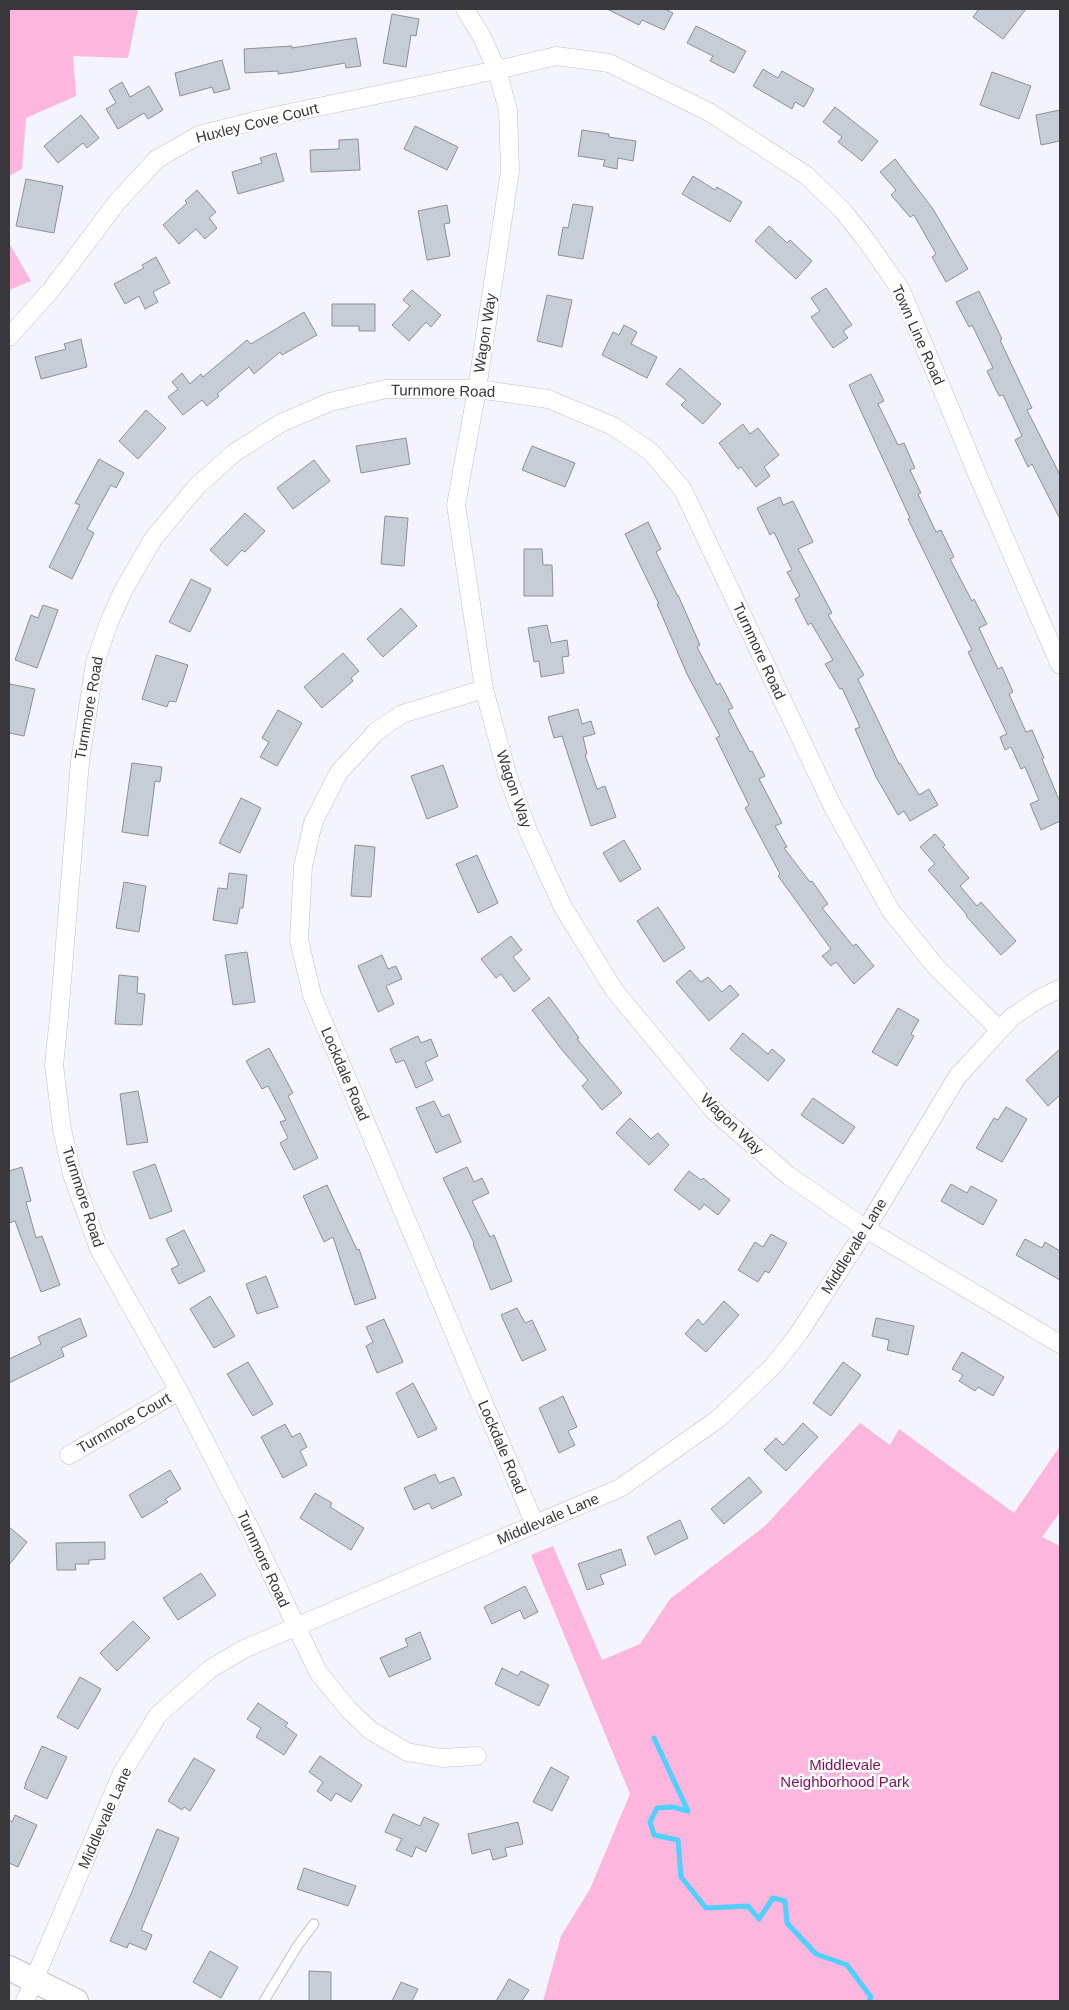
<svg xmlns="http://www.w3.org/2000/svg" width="1069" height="2010" viewBox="0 0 1069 2010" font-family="Helvetica,sans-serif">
  <rect width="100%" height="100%" fill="#f3f4fd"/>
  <g fill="#fdb6dd">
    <path d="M 9,9 L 138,9 L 128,58 L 73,56 L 76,96 L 26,118 L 22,169 L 9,176 Z"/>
    <path d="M 9,243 L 31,281 L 9,290 Z"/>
    <path d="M 860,1423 L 890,1445 L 899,1429 L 1014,1513 L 1060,1446 L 1060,1512 L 1042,1537 L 1060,1546 L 1060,2001 L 543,2001 L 561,1936 L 590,1889 L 630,1794 L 531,1555 L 553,1546 L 602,1660 L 640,1644 L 670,1599 L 765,1526 Z"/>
  </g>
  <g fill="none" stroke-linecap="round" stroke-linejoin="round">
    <path stroke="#4fd0fe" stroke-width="5" d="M 654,1738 L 688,1811 L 673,1807 L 657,1808 L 650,1822 L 654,1835 L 678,1840 L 681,1877 L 706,1908 L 748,1906 L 759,1919 L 773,1898 L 785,1901 L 787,1923 L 816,1954 L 847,1965 L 871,1997 L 869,2001"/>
  </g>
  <g fill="#c6cdd7" stroke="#8a919a">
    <path d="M 607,9 L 665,9 L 673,13 L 664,30 L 642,20 L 639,25 Z"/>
    <path d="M 979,9 L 1026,9 L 1003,39 L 973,17 Z"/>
    <path d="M 392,14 L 419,19 L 416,36 L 411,35 L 406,67 L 383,63 Z"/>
    <path d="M 696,26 L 746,51 L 734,73 L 710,61 L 713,56 L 687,43 Z"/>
    <path d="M 356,38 L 361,66 L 346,68 L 345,63 L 294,72 L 278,74 L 278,71 L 245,73 L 244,49 L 292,46 L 292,48 Z"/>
    <path d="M 222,60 L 230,89 L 214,93 L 212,87 L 180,96 L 175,73 Z"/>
    <path d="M 763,69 L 778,78 L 782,71 L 814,89 L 804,107 L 795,102 L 792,109 L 753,86 Z"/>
    <path d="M 992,72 L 1031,86 L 1019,119 L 980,105 Z"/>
    <path d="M 122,82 L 130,97 L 149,86 L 163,110 L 148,119 L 144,113 L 118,129 L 106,109 L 116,103 L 109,90 Z"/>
    <path d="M 835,107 L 878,141 L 862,161 L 838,142 L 842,137 L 823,122 Z"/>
    <path d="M 1060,110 L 1060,141 L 1041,145 L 1036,115 Z"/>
    <path d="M 81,115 L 99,138 L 87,148 L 83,143 L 58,163 L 44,146 Z"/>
    <path d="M 415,126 L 458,147 L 447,170 L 404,149 Z"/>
    <path d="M 582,130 L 609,134 L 609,137 L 636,141 L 633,161 L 618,158 L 617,169 L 603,166 L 605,160 L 578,156 Z"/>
    <path d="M 358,139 L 360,170 L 311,172 L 310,150 L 339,149 L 339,140 Z"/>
    <path d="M 276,153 L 284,181 L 238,194 L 232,172 L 262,163 L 260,158 Z"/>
    <path d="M 895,159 L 933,209 L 968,269 L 946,282 L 932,257 L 936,254 L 914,215 L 910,217 L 891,195 L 896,190 L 880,172 Z"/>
    <path d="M 693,176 L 715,190 L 717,187 L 742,202 L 730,222 L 682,194 Z"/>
    <path d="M 26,179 L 63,186 L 54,233 L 16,226 Z"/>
    <path d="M 197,190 L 216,212 L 209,218 L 217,228 L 205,239 L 196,229 L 179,244 L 163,225 L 187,203 L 185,201 Z"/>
    <path d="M 573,204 L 593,207 L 583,259 L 558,255 L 563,227 L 568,228 Z"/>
    <path d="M 447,205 L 450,223 L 444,224 L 450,256 L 427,260 L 418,211 Z"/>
    <path d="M 769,226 L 787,243 L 790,240 L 812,261 L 796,279 L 755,241 Z"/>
    <path d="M 156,257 L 170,283 L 153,292 L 158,302 L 145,309 L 139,296 L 125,304 L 114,284 L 144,268 L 142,265 Z"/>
    <path d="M 826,288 L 852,325 L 843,331 L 848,338 L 833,348 L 811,317 L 820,311 L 811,298 Z"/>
    <path d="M 412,290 L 441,315 L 431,327 L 426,322 L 409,341 L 392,325 L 410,306 L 403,300 Z"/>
    <path d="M 979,291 L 1002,339 L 1000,340 L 1032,408 L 1027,410 L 1060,475 L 1060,519 L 1032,464 L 1028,467 L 1015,440 L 1022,436 L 1003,395 L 999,396 L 987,371 L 993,368 L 972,325 L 969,327 L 956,302 Z"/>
    <path d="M 547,295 L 572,300 L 562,347 L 537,341 Z"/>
    <path d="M 332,304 L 375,304 L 375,331 L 359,331 L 359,326 L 332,326 Z"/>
    <path d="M 304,312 L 317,335 L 282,355 L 280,352 L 254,374 L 249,367 L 217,394 L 219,396 L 207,406 L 202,400 L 183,415 L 168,397 L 178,389 L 172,382 L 182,373 L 190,384 L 201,374 L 203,377 L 247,340 L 251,344 Z"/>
    <path d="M 624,325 L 637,332 L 631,344 L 657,357 L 647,378 L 602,355 L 613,332 L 619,335 Z"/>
    <path d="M 81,339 L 87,367 L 41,379 L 35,357 L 66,349 L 64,344 Z"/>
    <path d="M 680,368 L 721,404 L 703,424 L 681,405 L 686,400 L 666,384 Z"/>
    <path d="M 871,374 L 884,401 L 878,404 L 898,445 L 904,443 L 915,468 L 910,470 L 921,493 L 918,494 L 936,532 L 941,530 L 954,557 L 950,559 L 972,601 L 974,599 L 987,624 L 979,628 L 998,669 L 1002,667 L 1013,692 L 1009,694 L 1026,732 L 1032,730 L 1044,758 L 1042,759 L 1060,802 L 1060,821 L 1041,830 L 1030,804 L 1039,800 L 1025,767 L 1021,769 L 1011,747 L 1005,750 L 1000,737 L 1007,734 L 968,652 L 972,650 L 908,519 L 910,518 L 849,385 Z"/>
    <path d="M 146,410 L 166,428 L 138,459 L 119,441 Z"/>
    <path d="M 743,424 L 750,434 L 758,428 L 779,455 L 764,467 L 770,476 L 756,487 L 741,467 L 738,469 L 719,443 Z"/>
    <path d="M 406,438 L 410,464 L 361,473 L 356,446 Z"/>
    <path d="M 532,446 L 575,463 L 565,487 L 522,470 Z"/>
    <path d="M 99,459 L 124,473 L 116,488 L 111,485 L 87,529 L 94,533 L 72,579 L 49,567 L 80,505 L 75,503 Z"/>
    <path d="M 314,460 L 330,481 L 293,509 L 277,488 Z"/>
    <path d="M 780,497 L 783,505 L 793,501 L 813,542 L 798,549 L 832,613 L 828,615 L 864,675 L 858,679 L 899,764 L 900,763 L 919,795 L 929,789 L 938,805 L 910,821 L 904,811 L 898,815 L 876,777 L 855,729 L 860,727 L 842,688 L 840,689 L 825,664 L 833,660 L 811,623 L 808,625 L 795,599 L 800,596 L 787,572 L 792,570 L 774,532 L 770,535 L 757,508 Z"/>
    <path d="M 245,513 L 265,531 L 245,552 L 242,550 L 227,566 L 210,550 Z"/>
    <path d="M 385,516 L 408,518 L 404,566 L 381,564 Z"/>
    <path d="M 648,522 L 661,549 L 656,552 L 677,595 L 678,595 L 700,645 L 697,647 L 717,685 L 720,683 L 733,708 L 728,710 L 750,752 L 752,751 L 765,776 L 759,779 L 782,823 L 775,826 L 787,847 L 784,848 L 810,882 L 812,881 L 828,904 L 822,908 L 853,946 L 856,944 L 874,966 L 854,984 L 836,962 L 831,966 L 822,956 L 831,949 L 778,876 L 780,874 L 745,808 L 749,805 L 716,738 L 720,736 L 687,674 L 657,604 L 659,604 L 625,534 Z"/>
    <path d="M 524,549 L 542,549 L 543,565 L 552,565 L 553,596 L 524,596 Z"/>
    <path d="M 191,579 L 211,589 L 190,632 L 169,622 Z"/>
    <path d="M 43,605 L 58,610 L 37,668 L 15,660 L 31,615 L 38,618 Z"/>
    <path d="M 401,608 L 417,626 L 383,657 L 367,639 Z"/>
    <path d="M 547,625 L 551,643 L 567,640 L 569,656 L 562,657 L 564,673 L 541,677 L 539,661 L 534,662 L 528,628 Z"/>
    <path d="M 343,653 L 359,671 L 351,678 L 353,681 L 322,708 L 304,687 Z"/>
    <path d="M 156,655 L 188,665 L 176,702 L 169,701 L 167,707 L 142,699 Z"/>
    <path d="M 10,684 L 35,689 L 24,736 L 9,733 L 9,692 Z"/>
    <path d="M 578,709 L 582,724 L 591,721 L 595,734 L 583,737 L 587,754 L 585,755 L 597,789 L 605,786 L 616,817 L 591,826 L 562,736 L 554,738 L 548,717 Z"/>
    <path d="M 278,710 L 302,723 L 277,766 L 260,757 L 269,742 L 262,738 Z"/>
    <path d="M 132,763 L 162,767 L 160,782 L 155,781 L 148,836 L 122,832 Z"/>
    <path d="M 443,765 L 458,807 L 427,819 L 411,776 Z"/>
    <path d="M 241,798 L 261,808 L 240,853 L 219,843 Z"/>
    <path d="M 935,834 L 945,845 L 943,847 L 969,878 L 960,886 L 977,906 L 981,902 L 1016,941 L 1001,955 L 966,916 L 967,915 L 928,870 L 935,864 L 920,847 Z"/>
    <path d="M 624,840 L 641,869 L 620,882 L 603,853 Z"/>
    <path d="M 355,845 L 375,847 L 371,897 L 351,896 Z"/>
    <path d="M 477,855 L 498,903 L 478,913 L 456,864 Z"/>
    <path d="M 229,873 L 247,875 L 243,908 L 240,908 L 237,924 L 213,920 L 218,888 L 227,889 Z"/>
    <path d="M 124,882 L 146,886 L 139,932 L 116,928 Z"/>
    <path d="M 658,907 L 685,948 L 664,962 L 637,921 Z"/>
    <path d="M 511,936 L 522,950 L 513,957 L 530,979 L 514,992 L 501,974 L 496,978 L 481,959 Z"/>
    <path d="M 247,952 L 255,1002 L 233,1005 L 225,955 Z"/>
    <path d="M 382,955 L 388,969 L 396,966 L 402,979 L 386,986 L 394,1004 L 378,1012 L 358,966 Z"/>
    <path d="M 690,970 L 701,982 L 708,977 L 722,992 L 730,985 L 739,995 L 709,1021 L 676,982 Z"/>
    <path d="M 119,975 L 138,977 L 137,993 L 145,994 L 142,1025 L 115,1024 Z"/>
    <path d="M 549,997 L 579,1038 L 577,1039 L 622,1093 L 602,1110 L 582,1086 L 588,1080 L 562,1050 L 532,1010 Z"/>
    <path d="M 898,1008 L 919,1020 L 911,1034 L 914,1036 L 897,1066 L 872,1052 Z"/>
    <path d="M 743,1033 L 768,1054 L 772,1049 L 785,1060 L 768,1081 L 730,1049 Z"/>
    <path d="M 418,1036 L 421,1043 L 431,1039 L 438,1056 L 425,1062 L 433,1080 L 416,1088 L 404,1060 L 396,1063 L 390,1049 Z"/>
    <path d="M 269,1048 L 293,1093 L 288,1096 L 318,1158 L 294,1170 L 280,1143 L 288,1138 L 280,1122 L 286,1120 L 268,1086 L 262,1089 L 246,1061 Z"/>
    <path d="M 1060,1049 L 1060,1095 L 1048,1106 L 1026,1080 Z"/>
    <path d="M 138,1091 L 148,1142 L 127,1145 L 120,1094 Z"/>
    <path d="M 813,1098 L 855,1127 L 843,1144 L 801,1115 Z"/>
    <path d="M 434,1101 L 442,1117 L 449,1114 L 461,1142 L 436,1153 L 416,1108 Z"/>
    <path d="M 1006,1107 L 1027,1119 L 1002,1162 L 976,1148 L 994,1118 L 998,1120 Z"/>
    <path d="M 630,1118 L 651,1139 L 658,1133 L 669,1145 L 649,1165 L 616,1133 Z"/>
    <path d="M 155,1164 L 172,1211 L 150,1219 L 133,1172 Z"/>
    <path d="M 22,1167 L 31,1201 L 26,1202 L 36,1238 L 42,1236 L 60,1285 L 41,1292 L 15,1221 L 9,1223 L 9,1171 Z"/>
    <path d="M 467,1167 L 474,1182 L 482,1178 L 489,1193 L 472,1201 L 490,1237 L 494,1235 L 512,1281 L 491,1290 L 473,1244 L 474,1243 L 443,1178 Z"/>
    <path d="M 689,1171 L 701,1180 L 703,1178 L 730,1200 L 718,1215 L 704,1204 L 700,1210 L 674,1190 Z"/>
    <path d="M 951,1184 L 967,1193 L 971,1186 L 997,1200 L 983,1225 L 941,1201 Z"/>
    <path d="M 327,1185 L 357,1250 L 359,1249 L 376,1298 L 355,1305 L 333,1237 L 324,1242 L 303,1196 Z"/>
    <path d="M 184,1230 L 205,1271 L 179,1284 L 171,1269 L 179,1265 L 166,1239 Z"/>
    <path d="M 771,1234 L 787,1243 L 769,1273 L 765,1271 L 758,1282 L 738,1270 L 755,1242 L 763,1247 Z"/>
    <path d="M 1025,1239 L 1042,1248 L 1045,1242 L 1060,1251 L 1060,1280 L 1016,1255 Z"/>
    <path d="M 266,1276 L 278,1307 L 257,1314 L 246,1284 Z"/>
    <path d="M 210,1296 L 235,1336 L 214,1348 L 190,1309 Z"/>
    <path d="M 724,1301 L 739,1315 L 706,1352 L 685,1334 L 698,1319 L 703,1325 Z"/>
    <path d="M 517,1308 L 525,1323 L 532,1320 L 546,1350 L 522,1361 L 501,1315 Z"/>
    <path d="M 80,1318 L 87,1336 L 61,1348 L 64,1356 L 9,1383 L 9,1359 L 41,1344 L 38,1337 Z"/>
    <path d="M 876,1318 L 914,1326 L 908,1355 L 887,1350 L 889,1340 L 872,1336 Z"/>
    <path d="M 384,1319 L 403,1362 L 377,1373 L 366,1346 L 373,1342 L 366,1327 Z"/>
    <path d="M 962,1352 L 1004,1377 L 993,1396 L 978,1387 L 975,1391 L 959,1381 L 963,1375 L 952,1369 Z"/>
    <path d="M 248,1362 L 273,1404 L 253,1416 L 227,1374 Z"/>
    <path d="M 843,1362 L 861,1375 L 831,1416 L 813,1403 Z"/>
    <path d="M 413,1383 L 437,1429 L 418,1438 L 396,1393 Z"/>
    <path d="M 563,1396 L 577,1427 L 568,1431 L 575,1445 L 559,1453 L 539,1408 Z"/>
    <path d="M 803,1423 L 818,1437 L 786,1471 L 764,1450 L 776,1438 L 783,1445 Z"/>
    <path d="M 285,1424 L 292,1437 L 300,1433 L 307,1447 L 300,1451 L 307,1465 L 283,1478 L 261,1437 Z"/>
    <path d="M 170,1470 L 181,1489 L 165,1499 L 168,1502 L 142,1518 L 129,1495 Z"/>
    <path d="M 435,1474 L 439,1483 L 454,1477 L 462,1495 L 432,1509 L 429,1503 L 414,1510 L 404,1488 Z"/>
    <path d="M 749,1477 L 762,1492 L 724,1524 L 711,1509 Z"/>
    <path d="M 315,1493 L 332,1503 L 330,1507 L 364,1528 L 351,1550 L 300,1518 Z"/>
    <path d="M 680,1520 L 688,1538 L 655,1555 L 647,1537 Z"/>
    <path d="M 9,1527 L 27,1542 L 9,1565 Z"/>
    <path d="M 105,1542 L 105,1559 L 89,1560 L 89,1564 L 75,1564 L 76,1570 L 57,1570 L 56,1543 Z"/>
    <path d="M 621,1549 L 626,1565 L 600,1575 L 604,1584 L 587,1590 L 578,1564 Z"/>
    <path d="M 201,1573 L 216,1595 L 178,1620 L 163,1598 Z"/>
    <path d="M 525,1586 L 538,1612 L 524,1619 L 520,1610 L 492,1624 L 484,1607 Z"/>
    <path d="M 133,1621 L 150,1638 L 117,1671 L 100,1653 Z"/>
    <path d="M 420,1632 L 431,1659 L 389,1677 L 380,1658 L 408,1646 L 405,1639 Z"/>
    <path d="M 502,1668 L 518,1676 L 521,1671 L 549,1685 L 539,1706 L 495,1684 Z"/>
    <path d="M 80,1677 L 101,1689 L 78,1729 L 57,1717 Z"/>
    <path d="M 258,1703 L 288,1723 L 285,1726 L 297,1735 L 284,1755 L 256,1737 L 261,1728 L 247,1719 Z"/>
    <path d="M 42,1746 L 67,1757 L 47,1799 L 24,1788 L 26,1784 L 25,1784 Z"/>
    <path d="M 320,1756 L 362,1785 L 351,1802 L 336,1793 L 331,1801 L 317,1791 L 323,1782 L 309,1772 Z"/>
    <path d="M 194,1758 L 215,1770 L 190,1811 L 184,1807 L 182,1810 L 168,1801 Z"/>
    <path d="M 551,1767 L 569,1777 L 552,1811 L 533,1802 Z"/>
    <path d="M 393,1814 L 420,1826 L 424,1817 L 439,1824 L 426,1852 L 416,1847 L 412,1857 L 396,1850 L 402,1839 L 385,1832 Z"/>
    <path d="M 15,1815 L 37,1825 L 18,1867 L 9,1863 L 9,1820 L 12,1822 Z"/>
    <path d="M 518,1822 L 523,1844 L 505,1848 L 507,1856 L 493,1860 L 490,1849 L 472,1854 L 468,1834 Z"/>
    <path d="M 157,1829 L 179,1838 L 141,1930 L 152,1935 L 146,1950 L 129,1943 L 127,1948 L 110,1941 L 131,1894 Z"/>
    <path d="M 304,1868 L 356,1886 L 348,1906 L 297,1889 Z"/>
    <path d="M 210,1951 L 238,1967 L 221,1998 L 193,1982 Z"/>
    <path d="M 309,1971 L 331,1972 L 331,2001 L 309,2001 Z"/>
    <path d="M 509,1979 L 529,1990 L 522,2001 L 496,2001 Z"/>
    <path d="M 401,1982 L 418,1989 L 412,2001 L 392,2001 Z"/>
  </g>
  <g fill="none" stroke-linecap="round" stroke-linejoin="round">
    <defs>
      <path id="service" d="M 264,2001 L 298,1945 L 314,1924"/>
      <g id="minor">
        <path d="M 465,9 L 481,35 L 497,70 L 508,110 L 510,171 L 477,389 L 456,505 L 484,689 L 508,777 L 528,831 L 563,907 L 614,990 L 715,1112 L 789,1176 L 866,1229 L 1060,1344"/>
        <path d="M 9,337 L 51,290 L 117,202 L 157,159 L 199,135 L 270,117 L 497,70 L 556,56 L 609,63 L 709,112 L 806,175 L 843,211 L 866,240 L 901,290 L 978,476 L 1060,665"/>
        <path d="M 484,689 L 402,714 L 377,731 L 339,772 L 313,823 L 303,866 L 299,940 L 312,995 L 535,1525"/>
        <path d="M 69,1455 L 179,1391"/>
        <path d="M 477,1756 L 442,1758 L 407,1752 L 370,1730 L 349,1710 L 318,1672 L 251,1531 L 179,1391 L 99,1249 L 72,1174 L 62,1129 L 54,1065 L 59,1017 L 80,761 L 95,663 L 109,622 L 123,591 L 153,539 L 197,486 L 234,453 L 281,423 L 330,402 L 386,389 L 477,389 L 548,399 L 613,426 L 651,452 L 683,490 L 833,807 L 891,911 L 936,967 L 1000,1030"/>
        <path d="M 25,2001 L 122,1773 L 158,1715 L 210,1669 L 244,1649 L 620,1488 L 718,1419 L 774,1365 L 799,1333 L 866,1229 L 957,1077 L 1012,1017 L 1042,997 L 1060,989"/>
      </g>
      <path id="secondary" d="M 9,1968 L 76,2001"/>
    </defs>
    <use href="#service" stroke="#c0c0cc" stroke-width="11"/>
    <use href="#minor" stroke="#c0c0cc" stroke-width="19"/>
    <use href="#secondary" stroke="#c0c0cc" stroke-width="26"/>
    <use href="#service" stroke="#fff" stroke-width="9"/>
    <use href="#minor" stroke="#fff" stroke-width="18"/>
    <use href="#secondary" stroke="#fff" stroke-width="24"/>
  </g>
  <g text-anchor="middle" stroke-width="5" stroke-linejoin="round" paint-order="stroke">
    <g font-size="15" fill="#37373c" stroke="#fff">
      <text transform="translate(257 123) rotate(-14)" y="5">Huxley Cove Court</text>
      <text transform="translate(485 333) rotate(-81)" y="5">Wagon Way</text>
      <text transform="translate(918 335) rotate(66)" y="5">Town Line Road</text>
      <text transform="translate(443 391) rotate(1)" y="5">Turnmore Road</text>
      <text transform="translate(759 651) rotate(65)" y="5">Turnmore Road</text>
      <text transform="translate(89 708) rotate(-80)" y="5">Turnmore Road</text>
      <text transform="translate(514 789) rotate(71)" y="5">Wagon Way</text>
      <text transform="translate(345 1074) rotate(67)" y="5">Lockdale Road</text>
      <text transform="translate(732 1124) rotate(44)" y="5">Wagon Way</text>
      <text transform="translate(83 1197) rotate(72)" y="5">Turnmore Road</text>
      <text transform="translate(854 1246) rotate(-58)" y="5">Middlevale Lane</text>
      <text transform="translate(124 1423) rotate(-30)" y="5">Turnmore Court</text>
      <text transform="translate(502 1447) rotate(67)" y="5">Lockdale Road</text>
      <text transform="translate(548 1519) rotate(-23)" y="5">Middlevale Lane</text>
      <text transform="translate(263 1559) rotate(65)" y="5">Turnmore Road</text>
      <text transform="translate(105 1818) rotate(-66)" y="5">Middlevale Lane</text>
    </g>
    <g font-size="15" fill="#7e115c" stroke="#fff">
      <text x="845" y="1770">Middlevale<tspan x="845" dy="17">Neighborhood Park</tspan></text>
    </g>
  </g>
  <rect width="1069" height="2010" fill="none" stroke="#37373c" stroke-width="20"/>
</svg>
